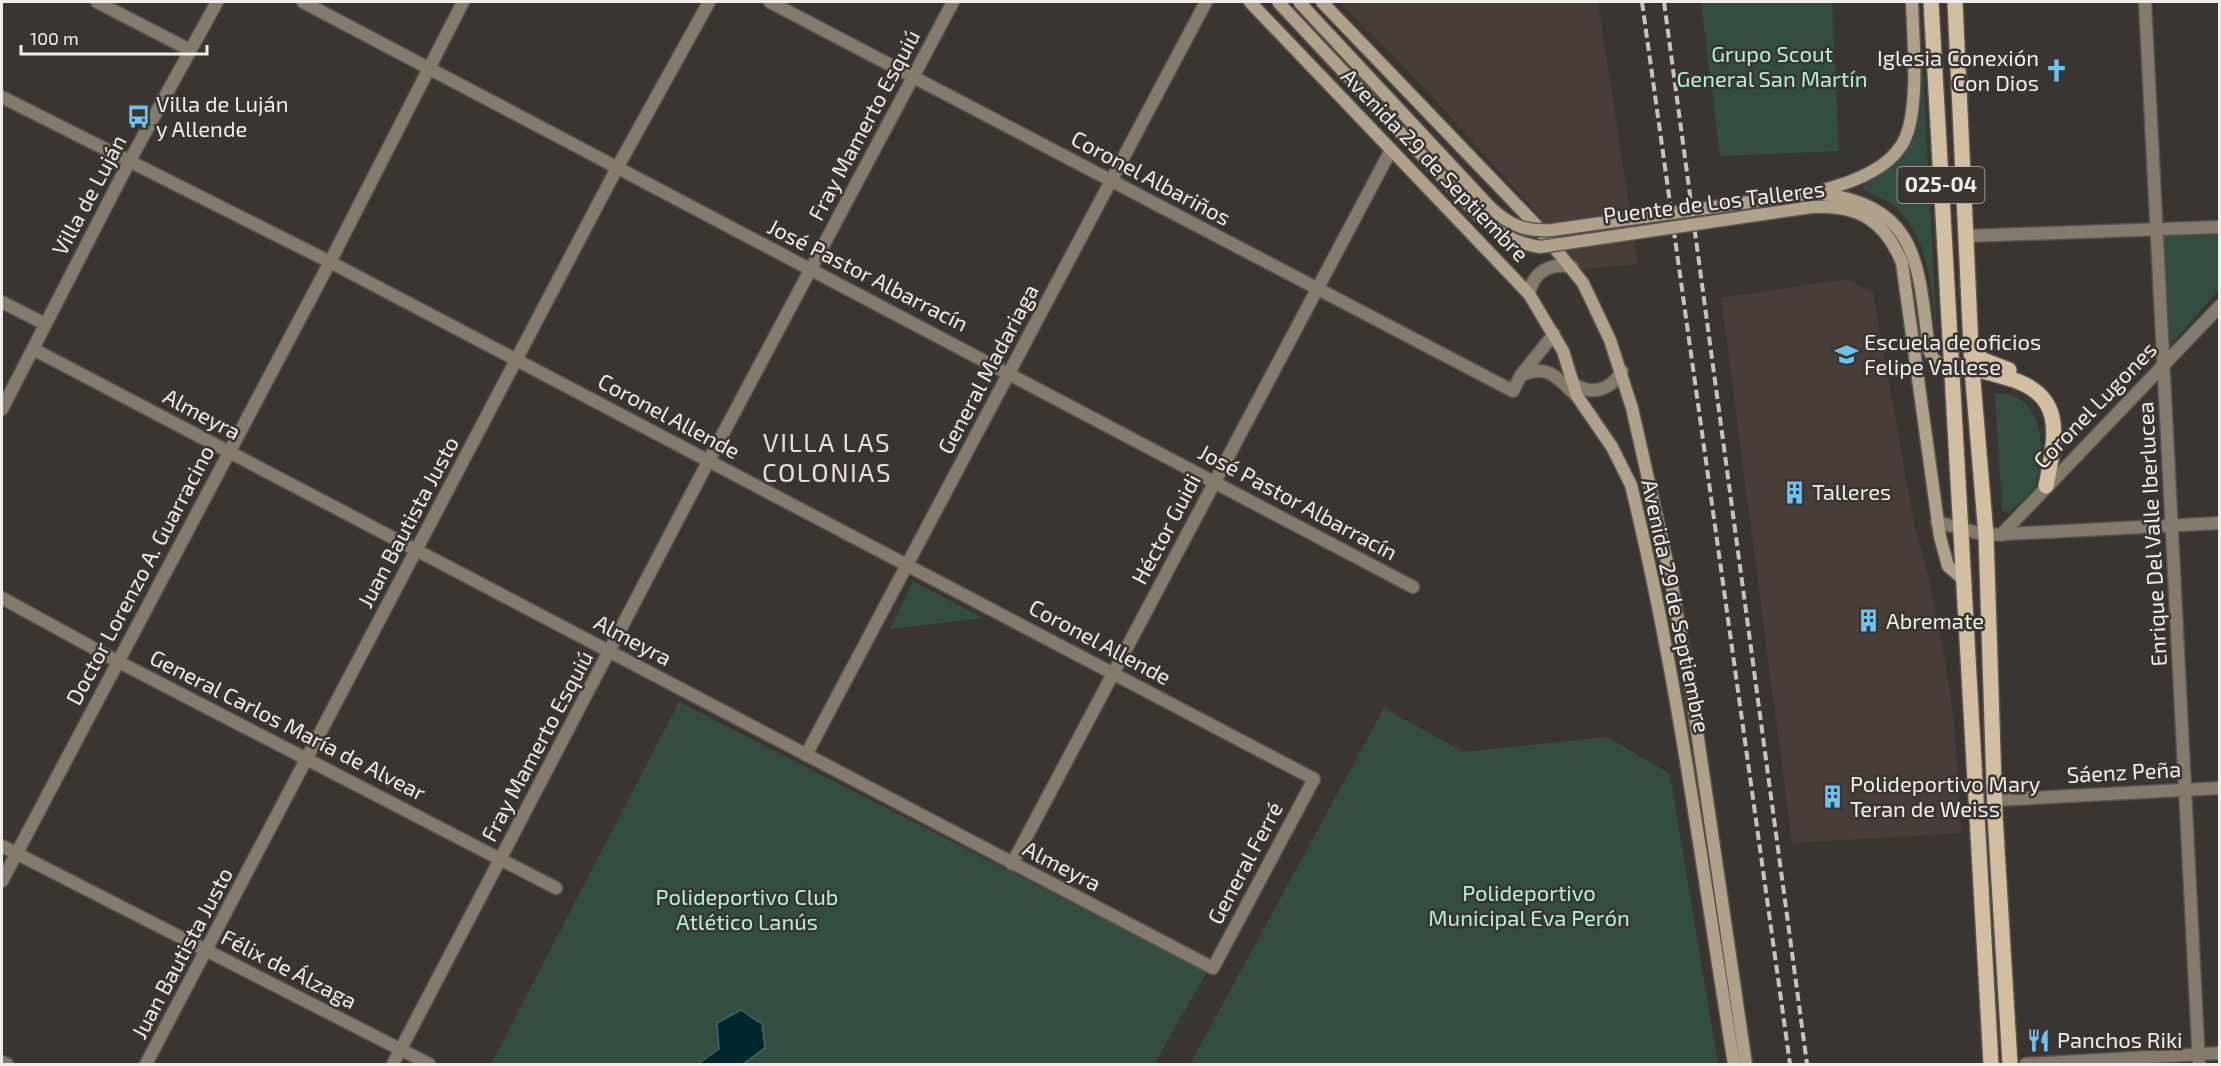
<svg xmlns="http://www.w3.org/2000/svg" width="2221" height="1066" viewBox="0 0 2221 1066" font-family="'Exo 2',sans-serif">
  <rect width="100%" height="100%" fill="#3b3532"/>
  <g fill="#483d37">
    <path d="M 1340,2 L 1598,2 L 1638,264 L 1571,270 L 1541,217 L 1421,84 Z"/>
    <path d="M 1848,279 L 1873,293 L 1915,528 L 1929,579 L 1944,654 L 1954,720 L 1961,833 L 1792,843 L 1721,298 Z"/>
  </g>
  <g fill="#334e40">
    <path d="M 1701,2 L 1832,2 L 1839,151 L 1720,156 Z"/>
    <path d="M 1922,45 L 1937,341 C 1932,296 1931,236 1893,205 C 1885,199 1874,195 1864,190 L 1863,186 C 1875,176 1889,168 1900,157 C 1929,127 1919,83 1922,45 Z"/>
    <path d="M 2219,233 L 2219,290 L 2170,345 L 2164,236 Z"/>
    <path d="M 1995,394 C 2037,391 2045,437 2039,468 C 2038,474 2037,482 2035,486 C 2029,496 2017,505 2009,513 L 2002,510 Z"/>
    <path d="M 913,581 L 982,618 L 890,629 Z"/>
    <path d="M 679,702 L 1207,972 L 1154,1064 L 491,1064 Z"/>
    <path d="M 1384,708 L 1463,752 L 1607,737 L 1670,774 L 1718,1064 L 1190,1064 Z"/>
  </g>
  <path fill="#00272b" stroke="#486265" stroke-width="1.5" d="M 741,1010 L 762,1024 L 765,1048 L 743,1064 L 698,1064 L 719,1049 L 717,1023 Z"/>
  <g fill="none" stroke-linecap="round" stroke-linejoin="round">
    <defs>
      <g id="street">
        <path d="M 97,2 L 190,50"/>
        <path d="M 303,2 L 1413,587"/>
        <path d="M 770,2 L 1513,391 L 1521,375 L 1554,334"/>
        <path d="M 2145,2 L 2199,1064"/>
        <path d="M 2,97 L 330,262 L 1314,779 L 1213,968 L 33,349"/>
        <path d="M 1967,236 L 2220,227"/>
        <path d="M 1529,294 C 1533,272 1550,262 1572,267"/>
        <path d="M 2,302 L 45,324"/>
        <path d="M 1522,375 C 1548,363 1558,379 1577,396"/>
        <path d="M 1572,383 C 1591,396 1610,391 1622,371"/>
        <path d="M 2,409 L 129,162 L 217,2"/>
        <path d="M 1937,522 L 1986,535 L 2220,523"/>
        <path d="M 2001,535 L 2220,306"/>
        <path d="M 2,598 L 117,661 L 556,888"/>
        <path d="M 806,755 L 1206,2"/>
        <path d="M 1995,800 L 2220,788"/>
        <path d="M 2,846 L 429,1064"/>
        <path d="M 1012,864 L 1391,150"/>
        <path d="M 2,881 L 330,262 L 463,2"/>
        <path d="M 2,1062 L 7,1064"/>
        <path d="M 146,1064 L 617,168 L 709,2"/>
        <path d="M 393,1064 L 709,460 L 953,2"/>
        <path d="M 2026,1064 L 2220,1053"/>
      </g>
      <g id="secondary">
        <path d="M 1250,2 L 1529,294 L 1563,351 L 1577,396 L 1612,447 L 1631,485 C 1678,676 1702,871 1734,1064"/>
        <path d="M 1322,2 L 1536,225 L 1583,283 L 1610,340 L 1632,408 L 1670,575 L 1693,704 L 1746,1064"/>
        <path d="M 1823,190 C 1850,183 1885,171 1901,146 C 1921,117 1913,38 1912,2"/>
        <path d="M 1813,193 C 1919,203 1918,262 1929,350 L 1934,360 L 1951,369"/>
        <path d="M 1812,207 C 1858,205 1885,220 1902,263 L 1940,537 L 1948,566 L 1965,581"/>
      </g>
      <g id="primary">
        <path d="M 1931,2 L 1991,1064"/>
        <path d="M 1955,2 L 1972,369 L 1986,535 L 1995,815 L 2010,1064"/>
        <path d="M 1971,350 L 1983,360 L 2009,370"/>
        <path d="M 1963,369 C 1977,368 1991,373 2004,377 C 2067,393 2056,435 2046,486"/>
      </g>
    </defs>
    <use href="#street" stroke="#585250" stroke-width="15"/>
    <use href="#secondary" stroke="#585250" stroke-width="15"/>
    <use href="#primary" stroke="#585250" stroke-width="18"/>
    <use href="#street" stroke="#847b6d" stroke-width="12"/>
    <use href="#secondary" stroke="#b0a18b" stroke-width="12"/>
    <use href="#primary" stroke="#d2bea1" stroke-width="15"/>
    <g stroke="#c8c3c1" stroke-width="4" stroke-dasharray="9 4.5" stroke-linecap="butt">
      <path d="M 1642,2 L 1790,1064"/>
      <path d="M 1664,2 L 1807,1064"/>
    </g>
    <defs>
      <g id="secondary-bridge">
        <path d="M 1278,2 L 1477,214 C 1496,232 1514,243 1540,247 L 1812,207"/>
        <path d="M 1299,2 L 1490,207 C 1509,225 1525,232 1552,230 L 1813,193"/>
      </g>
    </defs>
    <use href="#secondary-bridge" stroke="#585250" stroke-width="15" stroke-linecap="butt"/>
    <use href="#secondary-bridge" stroke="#b0a18b" stroke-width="12"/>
  </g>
  <defs>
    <symbol id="church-bare" viewBox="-9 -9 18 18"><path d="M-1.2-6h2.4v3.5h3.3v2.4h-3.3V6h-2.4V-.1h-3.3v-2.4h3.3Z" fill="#6cc3f2" stroke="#3b3532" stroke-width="2.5" paint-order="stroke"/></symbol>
    <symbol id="bus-bare" viewBox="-9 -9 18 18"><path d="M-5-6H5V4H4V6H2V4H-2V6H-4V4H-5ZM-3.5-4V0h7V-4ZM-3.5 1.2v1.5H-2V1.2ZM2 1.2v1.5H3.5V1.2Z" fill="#6cc3f2" stroke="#3b3532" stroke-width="2.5" paint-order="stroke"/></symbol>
    <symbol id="university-bare" viewBox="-9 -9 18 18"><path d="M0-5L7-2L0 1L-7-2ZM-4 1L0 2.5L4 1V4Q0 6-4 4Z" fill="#6cc3f2" stroke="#3b3532" stroke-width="2.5" paint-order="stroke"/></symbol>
    <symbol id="building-bare" viewBox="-9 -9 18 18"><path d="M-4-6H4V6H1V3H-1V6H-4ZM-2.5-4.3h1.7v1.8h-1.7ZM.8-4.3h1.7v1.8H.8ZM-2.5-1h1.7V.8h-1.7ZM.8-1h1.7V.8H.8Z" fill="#6cc3f2" stroke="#3b3532" stroke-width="2.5" paint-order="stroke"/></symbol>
    <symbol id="restaurant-bare" viewBox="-9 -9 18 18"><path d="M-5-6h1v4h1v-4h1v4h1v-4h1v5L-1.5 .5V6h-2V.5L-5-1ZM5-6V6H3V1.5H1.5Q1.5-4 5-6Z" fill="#6cc3f2" stroke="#3b3532" stroke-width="2.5" paint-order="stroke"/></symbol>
  </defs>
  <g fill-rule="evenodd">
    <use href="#church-bare" x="2040" y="54" width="33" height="33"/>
    <use href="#bus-bare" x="122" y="100" width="33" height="33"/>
    <use href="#university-bare" x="1830" y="338" width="33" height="33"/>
    <use href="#building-bare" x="1778" y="476" width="33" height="33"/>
    <use href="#building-bare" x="1852" y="604" width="33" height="33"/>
    <use href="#building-bare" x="1816" y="780" width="33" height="33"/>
    <use href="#restaurant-bare" x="2022" y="1024" width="33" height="33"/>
  </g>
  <g text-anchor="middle" stroke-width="5" stroke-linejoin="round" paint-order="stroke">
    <rect fill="#3b3532" stroke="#bab6b4" stroke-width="1.5" x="1897.5" y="167" width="87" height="36" rx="4.5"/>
    <g font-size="21" font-weight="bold" fill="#f1edeb">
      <text x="1941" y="192">025-04</text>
    </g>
    <g font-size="22" fill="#b0f5d3" stroke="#3b3532">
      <text x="1772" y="62">Grupo Scout<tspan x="1772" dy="25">General San Martín</tspan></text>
      <text x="1529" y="901">Polideportivo<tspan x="1529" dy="25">Municipal Eva Perón</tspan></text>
      <text x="747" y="905">Polideportivo Club<tspan x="747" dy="25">Atlético Lanús</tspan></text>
    </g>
    <g font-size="22" fill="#f1edeb" stroke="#3b3532" text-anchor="start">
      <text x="2039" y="66" text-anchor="end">Iglesia Conexión<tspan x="2039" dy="25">Con Dios</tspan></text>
      <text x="156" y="112">Villa de Luján<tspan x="156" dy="25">y Allende</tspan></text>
      <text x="1864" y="350">Escuela de oficios<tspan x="1864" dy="25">Felipe Vallese</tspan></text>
      <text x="1812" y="500">Talleres</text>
      <text x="1886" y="629">Abremate</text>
      <text x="1850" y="792">Polideportivo Mary<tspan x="1850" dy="25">Teran de Weiss</tspan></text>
      <text x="2057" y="1048">Panchos Riki</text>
    </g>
    <g font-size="22" fill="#f1edeb" stroke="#3b3532">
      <text transform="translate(864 125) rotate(-62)" y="8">Fray Mamerto Esquiú</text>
      <text transform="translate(1435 165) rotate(46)" y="8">Avenida 29 de Septiembre</text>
      <text transform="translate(1151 178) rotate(28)" y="8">Coronel Albariños</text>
      <text transform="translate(89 195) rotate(-62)" y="8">Villa de Luján</text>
      <text transform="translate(1714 202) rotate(-7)" y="8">Puente de Los Talleres</text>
      <text transform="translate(868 275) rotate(27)" y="8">José Pastor Albarracín</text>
      <text transform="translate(988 369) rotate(-62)" y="8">General Madariaga</text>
      <text transform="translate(2095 405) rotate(-46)" y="8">Coronel Lugones</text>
      <text transform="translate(202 414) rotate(28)" y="8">Almeyra</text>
      <text transform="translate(669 416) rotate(28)" y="8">Coronel Allende</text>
      <text transform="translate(1298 502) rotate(28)" y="8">José Pastor Albarracín</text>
      <text transform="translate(408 522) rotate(-62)" y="8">Juan Bautista Justo</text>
      <text transform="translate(1166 529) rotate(-62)" y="8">Héctor Guidi</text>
      <text transform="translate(2152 534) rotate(-93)" y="8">Enrique Del Valle Iberlucea</text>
      <text transform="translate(140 575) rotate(-62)" y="8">Doctor Lorenzo A. Guarracino</text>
      <text transform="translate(1676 606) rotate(78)" y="8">Avenida 29 de Septiembre</text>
      <text transform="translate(633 640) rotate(28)" y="8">Almeyra</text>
      <text transform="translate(1100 642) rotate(28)" y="8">Coronel Allende</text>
      <text transform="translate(288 725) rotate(27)" y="8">General Carlos María de Alvear</text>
      <text transform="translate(537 746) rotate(-62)" y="8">Fray Mamerto Esquiú</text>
      <text transform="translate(2124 772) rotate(-3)" y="8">Sáenz Peña</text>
      <text transform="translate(1245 863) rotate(-62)" y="8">General Ferré</text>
      <text transform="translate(1062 866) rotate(27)" y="8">Almeyra</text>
      <text transform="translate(182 953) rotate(-62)" y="8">Juan Bautista Justo</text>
      <text transform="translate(289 969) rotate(27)" y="8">Félix de Álzaga</text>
    </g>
    <g font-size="26" letter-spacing="1.5" fill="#e7dfdc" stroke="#3b3532">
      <text x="827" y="452">VILLA LAS<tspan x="827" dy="30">COLONIAS</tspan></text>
    </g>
  </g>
  <rect width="2221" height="1066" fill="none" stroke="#f1edeb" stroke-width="6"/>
  <path d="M21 45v9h186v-9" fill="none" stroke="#f1edeb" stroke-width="3"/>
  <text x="30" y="45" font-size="18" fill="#f1edeb" stroke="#3b3532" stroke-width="4.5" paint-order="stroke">100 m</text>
</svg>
